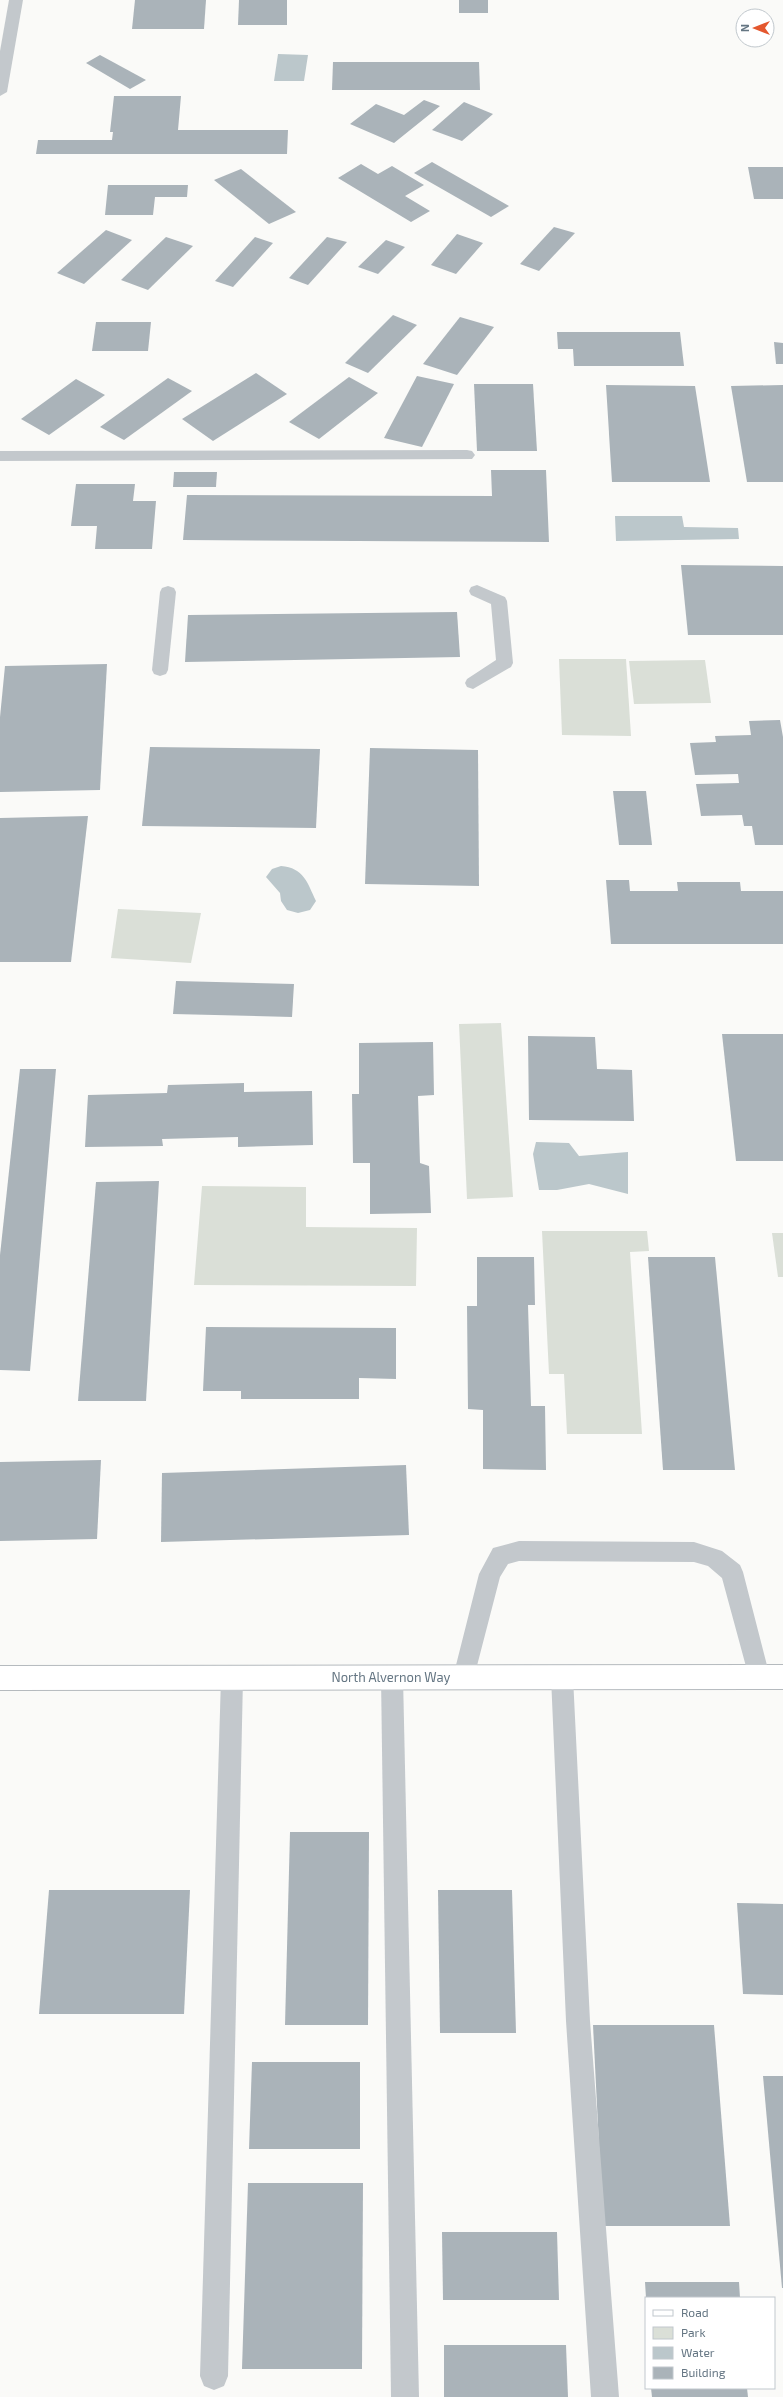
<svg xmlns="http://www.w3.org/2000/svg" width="783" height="2397" viewBox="0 0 783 2397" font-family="'Exo 2',sans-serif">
  <rect width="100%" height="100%" fill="#fafaf8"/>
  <g fill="#dadfd7">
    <path d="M 559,659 L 626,659 L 631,736 L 562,735 Z"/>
    <path d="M 705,660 L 711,703 L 634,704 L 629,661 Z"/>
    <path d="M 118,909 L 201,913 L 191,963 L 111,958 Z"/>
    <path d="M 501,1023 L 513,1197 L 467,1199 L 459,1024 Z"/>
    <path d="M 202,1186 L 306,1187 L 306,1227 L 417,1228 L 416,1286 L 194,1285 Z"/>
    <path d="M 542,1231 L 647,1231 L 649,1251 L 630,1252 L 642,1434 L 567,1434 L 564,1374 L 549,1374 Z"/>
    <path d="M 772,1233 L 783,1233 L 783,1277 L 778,1277 Z"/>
  </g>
  <g fill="#bbc7cb">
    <path d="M 278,54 L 308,55 L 304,81 L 274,81 Z"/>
    <path d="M 615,516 L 682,516 L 684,527 L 738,528 L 739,539 L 616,541 Z"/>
    <path d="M 281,866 C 304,868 307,882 316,901 L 310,910 L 298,913 L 287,910 L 281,901 L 280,893 L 266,877 L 272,869 Z"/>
    <path d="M 536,1142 L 569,1143 L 579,1156 L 628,1152 L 628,1194 L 589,1184 L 557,1190 L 539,1190 L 533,1154 Z"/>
  </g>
  <g fill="#aab3b9">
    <path d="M 135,0 L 206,0 L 204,29 L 132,29 Z"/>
    <path d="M 239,0 L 287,0 L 287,25 L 238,25 Z"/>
    <rect x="459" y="0" width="29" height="13"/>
    <path d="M 100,55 L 146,80 L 130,89 L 86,63 Z"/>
    <path d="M 333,62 L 479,62 L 480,90 L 332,90 Z"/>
    <path d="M 114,96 L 181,96 L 178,130 L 288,130 L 287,154 L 36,154 L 38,140 L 112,140 L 113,132 L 110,132 Z"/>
    <path d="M 424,100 L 440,106 L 394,143 L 350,124 L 376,104 L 404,115 Z"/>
    <path d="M 464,102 L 493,114 L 462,141 L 432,130 Z"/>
    <path d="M 432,162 L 509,206 L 491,217 L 414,173 Z"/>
    <path d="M 361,164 L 378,174 L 392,166 L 424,185 L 405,196 L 430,211 L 411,222 L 338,178 Z"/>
    <path d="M 748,167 L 783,167 L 783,199 L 754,199 Z"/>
    <path d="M 241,169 L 296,212 L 269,224 L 214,180 Z"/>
    <path d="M 108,185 L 188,185 L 187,197 L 155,197 L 153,215 L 105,215 Z"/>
    <path d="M 554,227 L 575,233 L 539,271 L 520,264 Z"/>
    <path d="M 106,230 L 132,240 L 84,284 L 57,273 Z"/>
    <path d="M 457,234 L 483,243 L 456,274 L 431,265 Z"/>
    <path d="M 166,237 L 193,246 L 148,290 L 121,280 Z"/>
    <path d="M 255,237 L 273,243 L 233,287 L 215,281 Z"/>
    <path d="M 327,237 L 347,242 L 308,285 L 289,278 Z"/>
    <path d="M 386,240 L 405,247 L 378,274 L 358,267 Z"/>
    <path d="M 393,315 L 417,325 L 368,373 L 345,363 Z"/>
    <path d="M 460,317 L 494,327 L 457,375 L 423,364 Z"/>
    <path d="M 96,322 L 151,322 L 148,351 L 92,351 Z"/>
    <path d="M 557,332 L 680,332 L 684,366 L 574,366 L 573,349 L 558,349 Z"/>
    <path d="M 774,342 L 783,343 L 783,364 L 776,364 Z"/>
    <path d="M 256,373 L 287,394 L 213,441 L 182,419 Z"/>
    <path d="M 417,376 L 454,384 L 422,447 L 384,438 Z"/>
    <path d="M 349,377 L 378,393 L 319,439 L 289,422 Z"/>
    <path d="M 168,378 L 192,391 L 124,440 L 100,427 Z"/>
    <path d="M 76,379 L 105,395 L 49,435 L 21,419 Z"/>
    <path d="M 474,384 L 533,384 L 537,451 L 477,451 Z"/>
    <path d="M 606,385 L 695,386 L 710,482 L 612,482 Z"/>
    <path d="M 783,385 L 783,482 L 747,482 L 731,386 Z"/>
    <path d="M 491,470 L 546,470 L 549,542 L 183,540 L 187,495 L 492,496 Z"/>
    <path d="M 174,472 L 217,472 L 216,487 L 173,487 Z"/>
    <path d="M 76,484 L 135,484 L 133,501 L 156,501 L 152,549 L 95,549 L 97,526 L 71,526 Z"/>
    <path d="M 681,565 L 783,566 L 783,635 L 688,635 Z"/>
    <path d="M 457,612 L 460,657 L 185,662 L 188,615 Z"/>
    <path d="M 107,664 L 100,790 L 0,792 L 0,717 L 5,666 Z"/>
    <path d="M 780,720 L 783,737 L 783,845 L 755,845 L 752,826 L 744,826 L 742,815 L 701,816 L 696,784 L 739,783 L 738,774 L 695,775 L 690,743 L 716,742 L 715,736 L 751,735 L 749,721 Z"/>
    <path d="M 150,747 L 320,749 L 316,828 L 142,826 Z"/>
    <path d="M 370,748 L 478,750 L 479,886 L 365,884 Z"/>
    <path d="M 613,791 L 646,791 L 652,845 L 619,845 Z"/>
    <path d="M 88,816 L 71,962 L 0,962 L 0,818 Z"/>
    <path d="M 606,880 L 629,880 L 630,891 L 678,891 L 677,882 L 740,882 L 741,891 L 783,891 L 783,944 L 611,944 Z"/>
    <path d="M 176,981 L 294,984 L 292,1017 L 173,1014 Z"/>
    <path d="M 722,1034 L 783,1034 L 783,1161 L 736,1161 Z"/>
    <path d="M 528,1036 L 595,1037 L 597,1069 L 632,1070 L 634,1121 L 529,1120 Z"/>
    <path d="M 433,1042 L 434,1095 L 418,1096 L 420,1163 L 429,1166 L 431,1213 L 370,1214 L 370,1163 L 353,1163 L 352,1094 L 359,1094 L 359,1043 Z"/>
    <path d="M 20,1069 L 56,1069 L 30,1371 L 0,1370 L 0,1255 Z"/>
    <path d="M 244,1083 L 244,1092 L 312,1091 L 313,1145 L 238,1147 L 238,1137 L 162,1139 L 163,1146 L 85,1147 L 88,1095 L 167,1093 L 168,1085 Z"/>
    <path d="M 159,1181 L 146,1401 L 78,1401 L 96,1182 Z"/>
    <path d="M 477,1257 L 534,1257 L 535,1305 L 528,1305 L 531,1406 L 545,1406 L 546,1470 L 483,1469 L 483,1410 L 468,1409 L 467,1306 L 477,1306 Z"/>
    <path d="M 648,1257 L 715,1257 L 735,1470 L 663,1470 Z"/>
    <path d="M 206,1327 L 396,1328 L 396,1379 L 359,1378 L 359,1399 L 241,1399 L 241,1391 L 203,1391 Z"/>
    <path d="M 101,1460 L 97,1539 L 0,1541 L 0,1462 Z"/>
    <path d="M 406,1465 L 409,1535 L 161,1542 L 162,1473 Z"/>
    <path d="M 290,1832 L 369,1832 L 368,2025 L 285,2025 Z"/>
    <path d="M 49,1890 L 190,1890 L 184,2014 L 39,2014 Z"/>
    <path d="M 438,1890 L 512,1890 L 516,2033 L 440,2033 Z"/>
    <path d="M 737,1903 L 783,1904 L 783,1995 L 743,1994 Z"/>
    <path d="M 593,2025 L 714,2025 L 730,2226 L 603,2226 Z"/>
    <path d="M 252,2062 L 360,2062 L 360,2149 L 249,2149 Z"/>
    <path d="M 763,2076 L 783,2076 L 783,2288 L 782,2288 Z"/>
    <path d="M 248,2183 L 363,2183 L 362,2369 L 242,2369 Z"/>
    <path d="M 442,2232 L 557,2232 L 559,2300 L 443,2300 Z"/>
    <path d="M 645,2282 L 739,2282 L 740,2298 L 646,2298 Z"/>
    <path d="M 444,2345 L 566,2345 L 568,2397 L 444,2397 Z"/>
    <path d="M 651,2388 L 747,2388 L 748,2397 L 652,2397 Z"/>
  </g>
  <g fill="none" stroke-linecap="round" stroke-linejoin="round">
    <defs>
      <path id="primary" d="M 783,1665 L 783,1689 L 0,1690 L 0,1666 Z"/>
    </defs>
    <use href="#primary" stroke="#b5babe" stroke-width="2"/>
    <g fill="#c3c8cc" fill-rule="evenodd">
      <path d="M 467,450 L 472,451 L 475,455 L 472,459 L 0,461 L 0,451 Z"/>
      <path d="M 477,585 L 505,597 L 507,601 L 513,663 L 511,667 L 473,689 L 467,687 L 465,683 L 467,679 L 496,660 L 491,604 L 471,595 L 469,591 L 471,587 Z"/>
      <path d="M 168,586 L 174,588 L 176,592 L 168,670 L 166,674 L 160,676 L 154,674 L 152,670 L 160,592 L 162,588 Z"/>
      <path d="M 519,1541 L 694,1542 L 722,1551 L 740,1565 L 743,1572 L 770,1677 L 767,1685 L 759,1688 L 751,1685 L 722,1578 L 708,1566 L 694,1562 L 519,1561 L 508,1564 L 500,1577 L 472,1685 L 464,1688 L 456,1685 L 453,1677 L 479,1574 L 493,1548 Z"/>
      <path d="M 392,1666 L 400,1669 L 403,1677 L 419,2397 L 391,2397 L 381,1677 L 384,1669 Z"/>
      <path d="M 562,1666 L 570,1669 L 573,1677 L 590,2021 L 619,2397 L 591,2397 L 566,2021 L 551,1677 L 554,1669 Z"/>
      <path d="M 232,1667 L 240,1670 L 243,1678 L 228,2376 L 224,2386 L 214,2390 L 204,2386 L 200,2376 L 221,1678 L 224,1670 Z"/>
    </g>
    <path fill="#c3c8cc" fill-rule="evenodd" d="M 9,0 L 23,0 L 7,92 L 0,96 L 0,51 Z"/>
    <use href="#primary" fill="#fff" fill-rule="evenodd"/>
  </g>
  <g text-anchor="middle" stroke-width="4" stroke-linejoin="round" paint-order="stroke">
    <g font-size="13" fill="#657683" stroke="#fff">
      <text x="391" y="1682">North Alvernon Way</text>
    </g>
  </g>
  <rect x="645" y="2297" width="130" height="92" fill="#ffffff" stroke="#c1c8cd"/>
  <rect x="653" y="2310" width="20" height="6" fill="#ffffff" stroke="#c1c8cd"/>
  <text x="681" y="2317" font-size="12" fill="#657683">Road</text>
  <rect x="653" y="2327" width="20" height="12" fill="#dadfd7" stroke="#c1c8cd"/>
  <text x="681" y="2337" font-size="12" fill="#657683">Park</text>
  <rect x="653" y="2347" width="20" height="12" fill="#bbc7cb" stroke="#c1c8cd"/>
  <text x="681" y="2357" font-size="12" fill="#657683">Water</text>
  <rect x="653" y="2367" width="20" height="12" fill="#aab3b9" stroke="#c1c8cd"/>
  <text x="681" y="2377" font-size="12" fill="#657683">Building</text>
  <g transform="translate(755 28) rotate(270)"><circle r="19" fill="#ffffff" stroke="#c1c8cd"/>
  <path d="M0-3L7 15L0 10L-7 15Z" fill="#e4572e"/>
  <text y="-6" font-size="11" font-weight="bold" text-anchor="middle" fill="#657683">N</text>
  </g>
</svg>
